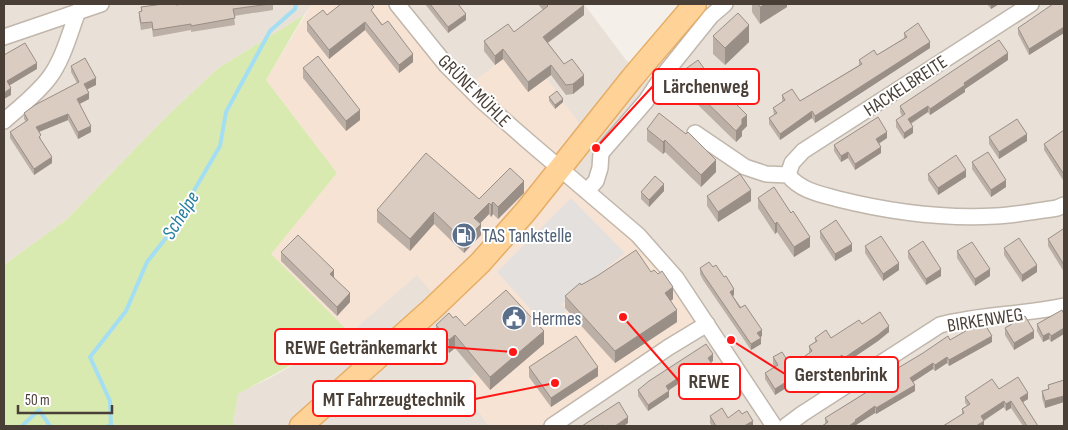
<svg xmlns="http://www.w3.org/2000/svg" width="1068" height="430" viewBox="0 0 1068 430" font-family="'Sofia Sans Condensed',sans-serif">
  <rect width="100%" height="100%" fill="#f5efe9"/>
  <g fill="#e9e1d7">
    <path d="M 4,4 L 312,4 L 304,15 L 217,69 L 166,117 L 66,220 L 4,265 Z"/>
    <path d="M 387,4 L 584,4 L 626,60 L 648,80 L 710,4 L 1064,4 L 1064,426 L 538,426 L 697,321 L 549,164 L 522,45 L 461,92 L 434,63 Z"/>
    <path d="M 417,274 L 490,360 L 462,386 L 489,426 L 238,426 L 233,423 L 237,394 L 270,378 L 350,333 Z"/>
  </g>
  <path fill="#f7e3d4" d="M 312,4 L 387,4 L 434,63 L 460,92 L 522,45 L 579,123 L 549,164 L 633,237 L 670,282 L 697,321 L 538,426 L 489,426 L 462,386 L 490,360 L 417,275 L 350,333 L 270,254 L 337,173 L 266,80 Z"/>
  <path fill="#d9eab1" d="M 304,15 L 266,80 L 337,173 L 271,254 L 350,333 L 238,394 L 233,423 L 238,426 L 4,426 L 4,265 L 66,220 L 166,117 L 217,69 Z"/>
  <path fill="#e3e0de" d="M 571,198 L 625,253 L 562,304 L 566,311 L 547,327 L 497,272 Z"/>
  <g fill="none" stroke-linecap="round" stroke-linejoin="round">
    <g stroke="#a4def2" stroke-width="4">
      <path d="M 22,426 L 39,410 L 50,426"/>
      <path d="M 108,426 L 111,425 L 110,401 L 90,357 L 126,311 L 147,262 L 177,224 L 192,194 L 220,146 L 226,112 L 270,31 L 295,9 L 296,4"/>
    </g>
    <defs>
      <g id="street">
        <path d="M 397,4 L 447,66 L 481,100 L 529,142 L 638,235 L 676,278 L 774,426"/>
        <path d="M 4,37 L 101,4"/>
        <path d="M 4,121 C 20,107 36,95 49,78 C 63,60 70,32 78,11"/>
        <path d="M 695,133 L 745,167 L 766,174 L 788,175 C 801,191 820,194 838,199 C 890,212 943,219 996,216 C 1016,215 1037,211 1057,208 L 1064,205"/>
        <path d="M 788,175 L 792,163 L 803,151 L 1031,4"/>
        <path d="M 587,191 L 596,181 L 600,168 L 601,153 L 646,101 L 662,77 L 711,16 L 725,4"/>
        <path d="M 552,426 L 669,347 L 707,324"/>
        <path d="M 786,426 L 802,414 L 940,325 C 980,314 1023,315 1064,306"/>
      </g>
      <path id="primary" d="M 301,426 L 433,308 L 480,263 L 526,211 L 632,78 L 695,4"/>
    </defs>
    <use href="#street" stroke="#c1b6ab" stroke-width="18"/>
    <use href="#primary" stroke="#e7ad65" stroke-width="25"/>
    <use href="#street" stroke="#fff" stroke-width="15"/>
    <use href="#primary" stroke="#ffd298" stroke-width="22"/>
  </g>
  <g fill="#bbafa6">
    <path d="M 273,4 L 273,10 L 234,16 L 235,25 L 191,32 L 191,30 L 153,37 L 152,28 L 141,30 L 139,18 L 139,12 L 141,11 L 141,7 L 176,5 Z"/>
    <path d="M 425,4 L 458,4 L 466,20 L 448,33 Z"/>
    <path d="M 538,4 L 583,4 L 584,15 L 548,43 L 564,64 L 584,85 L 573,94 L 566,95 L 551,75 L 528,92 L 503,59 L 495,65 L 484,51 L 484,41 L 514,32 L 543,10 Z"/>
    <path d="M 752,4 L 787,4 L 787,7 L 760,24 L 752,12 Z"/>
    <path d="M 987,4 L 999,4 L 991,9 Z"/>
    <path d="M 1064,4 L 1064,33 L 1029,55 L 1018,34 L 1018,28 Z"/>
    <path d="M 374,14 L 413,62 L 399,73 L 365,30 L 329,59 L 307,31 L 307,22 L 327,15 Z"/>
    <path d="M 904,33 L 930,48 L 815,123 L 812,118 L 780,140 L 769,124 L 769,118 L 774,115 L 773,108 L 782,102 L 782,95 L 800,101 L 859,65 L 859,60 L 877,55 L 904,38 Z"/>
    <path d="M 713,36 L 749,42 L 725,65 L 713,54 Z"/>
    <path d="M 1008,60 L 965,89 L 965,92 L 930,115 L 928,112 L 911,124 L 913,133 L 904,139 L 896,127 L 896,120 L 902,116 L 900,112 L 900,106 Z"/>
    <path d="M 71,66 L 96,85 L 87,89 L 89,99 L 80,104 L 91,132 L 78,139 L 68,120 L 39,132 L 41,140 L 52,163 L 34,175 L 10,138 L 10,132 L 26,122 L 24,119 L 24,113 L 77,83 L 71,72 Z"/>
    <path d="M 303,68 L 360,120 L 346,131 L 303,78 Z"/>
    <path d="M 680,73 L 723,95 L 747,126 L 742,131 L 742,136 L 736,142 L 696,103 L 694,104 L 680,84 Z"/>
    <path d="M 549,97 L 563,102 L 555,109 L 549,101 Z"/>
    <path d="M 647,129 L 716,172 L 701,187 L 665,152 L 663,154 L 647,141 Z"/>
    <path d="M 1064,130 L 1063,180 L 1044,150 L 1044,144 Z"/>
    <path d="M 989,137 L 1027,141 L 999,159 L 989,144 Z"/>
    <path d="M 887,138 L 879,144 L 881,153 L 855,170 L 848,158 L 841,162 L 834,151 L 834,145 Z"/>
    <path d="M 972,162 L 1006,187 L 991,197 L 972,169 Z"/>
    <path d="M 928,174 L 966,177 L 938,195 L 928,180 Z"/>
    <path d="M 664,191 L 649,207 L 641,199 L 641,192 Z"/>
    <path d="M 524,193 L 498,219 L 493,214 L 491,217 L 489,214 L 480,223 L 481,235 L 464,253 L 434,224 L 410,251 L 377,222 L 377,210 L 479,199 Z"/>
    <path d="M 707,196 L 751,201 L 718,222 L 707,206 Z"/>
    <path d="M 758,198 L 791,213 L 810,247 L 794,257 L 777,232 L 775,234 L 758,208 Z"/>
    <path d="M 820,231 L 852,251 L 835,261 L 820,238 Z"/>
    <path d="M 1064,232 L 1064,272 L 1048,246 L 1048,239 Z"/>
    <path d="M 865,246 L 899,270 L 883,281 L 865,253 Z"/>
    <path d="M 1004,248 L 1037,272 L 1022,282 L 1004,255 Z"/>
    <path d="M 908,251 L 941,276 L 926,285 L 908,258 Z"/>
    <path d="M 957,251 L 990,276 L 975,286 L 957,258 Z"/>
    <path d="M 281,252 L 334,277 L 350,302 L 337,316 L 281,261 Z"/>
    <path d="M 700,268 L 734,295 L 733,296 L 762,336 L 760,337 L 761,344 L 751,350 L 703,280 L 700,274 Z"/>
    <path d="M 651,272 L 673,299 L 671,301 L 677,322 L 615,363 L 565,308 L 565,296 L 581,285 Z"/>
    <path d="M 1062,310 L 1051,342 L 1049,339 L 1043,342 L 1037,331 L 1037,324 Z"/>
    <path d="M 453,318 L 465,326 L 544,344 L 490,390 L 455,348 L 449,353 L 436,338 L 436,325 Z"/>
    <path d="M 862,324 L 889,332 L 878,341 L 844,364 L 842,361 L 812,381 L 808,374 L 775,395 L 765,379 L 765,373 L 775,367 L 773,364 L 773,357 L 791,366 L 809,353 L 809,346 L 815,342 L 815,338 L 831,338 Z"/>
    <path d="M 1005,328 L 1034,338 L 1014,350 L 1005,335 Z"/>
    <path d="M 992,342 L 949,366 L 947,363 L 935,371 L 933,369 L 913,382 L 915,391 L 876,414 L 875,413 L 856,425 L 856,426 L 825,424 L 825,418 L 893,375 L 893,371 Z"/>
    <path d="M 713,361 L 711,362 L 716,376 L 707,382 L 702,374 L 687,385 L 684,380 L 669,390 L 669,397 L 648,411 L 638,396 L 638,390 Z"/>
    <path d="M 529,367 L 598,376 L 551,407 L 529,377 Z"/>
    <path d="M 1064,380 L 1064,402 L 1045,408 L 1042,398 L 1042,391 L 1048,390 L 1048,385 Z"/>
    <path d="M 999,389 L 1028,399 L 1023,402 L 1038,426 L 1023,426 L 1011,408 L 1006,411 L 1004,407 L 984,421 L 984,426 L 962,414 L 962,409 L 967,405 L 965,403 L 965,397 Z"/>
    <path d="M 742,414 L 753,426 L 712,426 L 710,423 L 710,416 L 728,418 Z"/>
  </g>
  <g fill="#998f87">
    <path d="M 765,4 L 787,4 L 787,7 L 760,24 L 760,7 Z"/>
    <path d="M 991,4 L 999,4 L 991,9 Z"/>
    <path d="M 584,5 L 584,15 L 543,46 L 543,37 Z"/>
    <path d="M 466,14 L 466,20 L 448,33 L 448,27 Z"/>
    <path d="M 365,22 L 365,30 L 329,59 L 329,50 Z"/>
    <path d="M 749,25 L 749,42 L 725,65 L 725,48 Z"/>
    <path d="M 1064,27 L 1064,33 L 1029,55 L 1029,49 Z"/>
    <path d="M 930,42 L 930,48 L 815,123 L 815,116 Z"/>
    <path d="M 503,49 L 503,59 L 495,65 L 495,56 Z"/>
    <path d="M 1008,53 L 1008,60 L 965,89 L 965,92 L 930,115 L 930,109 L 964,83 Z"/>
    <path d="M 413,54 L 413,62 L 399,73 L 399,65 Z"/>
    <path d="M 37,63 L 37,69 L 7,87 L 7,81 Z"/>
    <path d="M 551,65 L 551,75 L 528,92 L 528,82 Z"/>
    <path d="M 584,75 L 584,85 L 573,94 L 573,84 Z"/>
    <path d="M 96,78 L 96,85 L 84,91 L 84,84 Z"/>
    <path d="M 11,88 L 11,95 L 4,99 L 4,93 Z"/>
    <path d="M 696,92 L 696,103 L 694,104 L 694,93 Z"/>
    <path d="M 89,93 L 89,99 L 77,105 L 77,99 Z"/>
    <path d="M 563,99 L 563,102 L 555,109 L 555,105 Z"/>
    <path d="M 928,106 L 928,112 L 908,125 L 908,119 Z"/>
    <path d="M 360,110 L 360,120 L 346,131 L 346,121 Z"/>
    <path d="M 812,111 L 812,118 L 780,140 L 780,134 Z"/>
    <path d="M 68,114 L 68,120 L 36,133 L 36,127 Z"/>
    <path d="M 747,115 L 747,126 L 742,131 L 742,136 L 736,142 L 736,131 L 742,119 Z"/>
    <path d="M 91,126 L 91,132 L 78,139 L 78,132 Z"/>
    <path d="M 913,127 L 913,133 L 904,139 L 904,133 Z"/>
    <path d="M 887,132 L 887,138 L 876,145 L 876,139 Z"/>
    <path d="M 1027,134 L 1027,141 L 999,159 L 999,152 Z"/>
    <path d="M 665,140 L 665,152 L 663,154 L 663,142 Z"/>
    <path d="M 881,147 L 881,153 L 855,170 L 855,164 Z"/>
    <path d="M 848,152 L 848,158 L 841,162 L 841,156 Z"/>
    <path d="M 52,157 L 52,163 L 34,175 L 34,169 Z"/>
    <path d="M 716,160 L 716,172 L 701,187 L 701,175 Z"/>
    <path d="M 966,170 L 966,177 L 938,195 L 938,188 Z"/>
    <path d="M 1006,180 L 1006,187 L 991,197 L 991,190 Z"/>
    <path d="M 524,181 L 524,193 L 498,219 L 498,207 Z"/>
    <path d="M 664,184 L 664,191 L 649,207 L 649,200 Z"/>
    <path d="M 751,190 L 751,201 L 718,222 L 718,212 Z"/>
    <path d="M 493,202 L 493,214 L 491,217 L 491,205 Z"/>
    <path d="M 489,203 L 489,214 L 474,230 L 474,218 Z"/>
    <path d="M 434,212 L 434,224 L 410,251 L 410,239 Z"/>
    <path d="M 777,222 L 777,232 L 775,234 L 775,224 Z"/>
    <path d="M 481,224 L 481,235 L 464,253 L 464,241 Z"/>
    <path d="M 810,237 L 810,247 L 794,257 L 794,247 Z"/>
    <path d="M 852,244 L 852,251 L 835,261 L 835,254 Z"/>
    <path d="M 899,263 L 899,270 L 883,281 L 883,274 Z"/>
    <path d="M 1037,265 L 1037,272 L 1022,282 L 1022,275 Z"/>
    <path d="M 941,269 L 941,276 L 926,285 L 926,279 Z"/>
    <path d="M 990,269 L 990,276 L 975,286 L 975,279 Z"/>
    <path d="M 334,270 L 334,280 L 330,274 Z"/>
    <path d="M 673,287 L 673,299 L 665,305 L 665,293 Z"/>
    <path d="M 734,289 L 734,295 L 730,298 L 730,292 Z"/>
    <path d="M 350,293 L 350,302 L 337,316 L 337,307 Z"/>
    <path d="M 677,310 L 677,322 L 615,363 L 615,351 Z"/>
    <path d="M 889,326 L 889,332 L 878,341 L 844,364 L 844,358 Z"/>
    <path d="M 1064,328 L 1064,334 L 1051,342 L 1051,336 Z"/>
    <path d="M 762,330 L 762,336 L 757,339 L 757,333 Z"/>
    <path d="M 544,331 L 544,344 L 490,390 L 490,377 Z"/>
    <path d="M 1034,331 L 1034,338 L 1014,350 L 1014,343 Z"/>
    <path d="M 1049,333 L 1049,339 L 1043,342 L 1043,336 Z"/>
    <path d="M 455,335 L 455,348 L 449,353 L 449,340 Z"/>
    <path d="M 992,336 L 992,342 L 949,366 L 949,360 Z"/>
    <path d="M 761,338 L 761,344 L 751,350 L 751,344 Z"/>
    <path d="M 713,354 L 713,361 L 708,364 L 708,358 Z"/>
    <path d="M 842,355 L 842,361 L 812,381 L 812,375 Z"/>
    <path d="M 947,357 L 947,363 L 935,371 L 935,365 Z"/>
    <path d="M 933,363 L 933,369 L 910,384 L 910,378 Z"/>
    <path d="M 598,367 L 598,376 L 551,407 L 551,398 Z"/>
    <path d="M 702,368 L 702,374 L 687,385 L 687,378 Z"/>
    <path d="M 808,368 L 808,374 L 775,395 L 775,389 Z"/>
    <path d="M 716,370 L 716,376 L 707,382 L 707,376 Z"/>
    <path d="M 684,374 L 684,380 L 666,392 L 666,386 Z"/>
    <path d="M 915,385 L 915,391 L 876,414 L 876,408 Z"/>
    <path d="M 669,391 L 669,397 L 648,411 L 648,405 Z"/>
    <path d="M 1028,393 L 1028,399 L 1020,404 L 1020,398 Z"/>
    <path d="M 1064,396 L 1064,402 L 1045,408 L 1045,401 Z"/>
    <path d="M 1004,401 L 1004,407 L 981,422 L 981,416 Z"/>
    <path d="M 1011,401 L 1011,408 L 1006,411 L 1006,404 Z"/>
    <path d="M 875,406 L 875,413 L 856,425 L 856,426 L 849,426 L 855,420 Z"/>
    <path d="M 628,417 L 628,423 L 624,426 L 615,426 Z"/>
    <path d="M 753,421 L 753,426 L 744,426 Z"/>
    <path d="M 984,421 L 984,426 L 976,426 Z"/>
  </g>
  <g fill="#daccc1" stroke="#998f87">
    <path d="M 163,4 L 176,4 L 176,5 L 182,4 L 270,4 L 233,9 L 235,18 L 191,26 L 191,24 L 153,30 L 152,22 L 141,23 L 139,12 L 142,11 L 141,7 Z"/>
    <path d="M 341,4 L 371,4 L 374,7 L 371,10 L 382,25 L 388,21 L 413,54 L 399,65 L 365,22 L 329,50 L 307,22 L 323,10 L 327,15 Z"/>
    <path d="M 430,4 L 458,4 L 466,14 L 448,27 Z"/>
    <path d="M 546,4 L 583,4 L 584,5 L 543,37 L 564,64 L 572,59 L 584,75 L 573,84 L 566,85 L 551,65 L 528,82 L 503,49 L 495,56 L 484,41 L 508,24 L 514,32 L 548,6 Z"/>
    <path d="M 758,4 L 765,4 L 760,7 Z"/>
    <path d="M 1053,4 L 1064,4 L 1064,27 L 1029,49 L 1018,28 Z"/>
    <path d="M 738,13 L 749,25 L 725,48 L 713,36 Z"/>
    <path d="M 918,23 L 930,42 L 815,116 L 812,111 L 780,134 L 769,118 L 777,113 L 773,108 L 785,100 L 782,95 L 792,89 L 800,101 L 862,64 L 859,60 L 874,50 L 877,55 L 907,37 L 904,33 Z"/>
    <path d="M 999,40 L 1008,53 L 964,83 L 965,85 L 930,109 L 928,106 L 908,119 L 913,127 L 904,133 L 896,120 L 905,114 L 900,106 Z"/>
    <path d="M 25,43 L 37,63 L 7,81 L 11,88 L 4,93 L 4,55 Z"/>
    <path d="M 318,56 L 360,110 L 346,121 L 303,68 Z"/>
    <path d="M 85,58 L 96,78 L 84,84 L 89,93 L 77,99 L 91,126 L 78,132 L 68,114 L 36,127 L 41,135 L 39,137 L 52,157 L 34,169 L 10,132 L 28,120 L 24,113 L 35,105 L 79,82 L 71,66 Z"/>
    <path d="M 698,60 L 723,95 L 725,93 L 747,115 L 742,119 L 742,124 L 736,131 L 696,92 L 694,93 L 680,73 Z"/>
    <path d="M 557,91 L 563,99 L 555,105 L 549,97 Z"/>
    <path d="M 659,113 L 686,134 L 688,132 L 716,160 L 701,175 L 665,140 L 663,142 L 647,129 Z"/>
    <path d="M 878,117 L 887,132 L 876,139 L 881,147 L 855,164 L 848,152 L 841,156 L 834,145 Z"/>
    <path d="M 1017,119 L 1027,134 L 999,152 L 989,137 Z"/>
    <path d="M 1064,130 L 1064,173 L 1063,173 L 1044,144 Z"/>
    <path d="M 988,152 L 1006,180 L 991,190 L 972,162 Z"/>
    <path d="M 426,153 L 479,199 L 510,168 L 524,181 L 498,207 L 493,202 L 491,205 L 489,203 L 474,218 L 481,224 L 464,241 L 434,212 L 410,239 L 377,210 Z"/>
    <path d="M 956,155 L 966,170 L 938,188 L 928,174 Z"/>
    <path d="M 740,174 L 751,190 L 718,212 L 707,196 Z"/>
    <path d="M 655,176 L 664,184 L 649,200 L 641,192 Z"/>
    <path d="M 774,187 L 791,213 L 793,211 L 810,237 L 794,247 L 777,222 L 775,224 L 758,198 Z"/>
    <path d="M 836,220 L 852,244 L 835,254 L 820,231 Z"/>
    <path d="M 1063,229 L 1064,232 L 1064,265 L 1048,239 Z"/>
    <path d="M 298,235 L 334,270 L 330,274 L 350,293 L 337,307 L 281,252 Z"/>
    <path d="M 881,236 L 899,263 L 883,274 L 865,246 Z"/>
    <path d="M 1019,238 L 1037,265 L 1022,275 L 1004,248 Z"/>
    <path d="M 923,241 L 941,269 L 926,279 L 908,251 Z"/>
    <path d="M 972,242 L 990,269 L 975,279 L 957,251 Z"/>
    <path d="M 636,250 L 651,272 L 654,270 L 658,274 L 662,271 L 673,287 L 665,293 L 677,310 L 615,351 L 565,296 L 580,283 L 581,285 L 597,276 Z"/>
    <path d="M 709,262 L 713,267 L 716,265 L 724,277 L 726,276 L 734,289 L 730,292 L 740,308 L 745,305 L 762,330 L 757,333 L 761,338 L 751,344 L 703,274 L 700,268 Z"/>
    <path d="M 506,290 L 544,331 L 490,377 L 455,335 L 449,340 L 436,325 L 449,313 L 453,318 L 456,316 L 465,326 Z"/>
    <path d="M 1062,310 L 1064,314 L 1064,328 L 1051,336 L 1049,333 L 1043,336 L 1037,324 Z"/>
    <path d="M 880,312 L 889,326 L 878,335 L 844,358 L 842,355 L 812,375 L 808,368 L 775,389 L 765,373 L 778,365 L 773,357 L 782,352 L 791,366 L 812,351 L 809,346 L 817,341 L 815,338 L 826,330 L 831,338 L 859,320 L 862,324 Z"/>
    <path d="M 1025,316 L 1034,331 L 1014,343 L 1005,328 Z"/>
    <path d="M 983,321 L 992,336 L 949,360 L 947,357 L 935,365 L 933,363 L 910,378 L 915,385 L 876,408 L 875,406 L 855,420 L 856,421 L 849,426 L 822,426 L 828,422 L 825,418 L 896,374 L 893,371 L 923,353 L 948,336 L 950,340 Z"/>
    <path d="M 576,336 L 598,367 L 551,398 L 529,367 Z"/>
    <path d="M 706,344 L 713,354 L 708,358 L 716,370 L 707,376 L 702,368 L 687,378 L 684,374 L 666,386 L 669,391 L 648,405 L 638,390 L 649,381 Z"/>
    <path d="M 1018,377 L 1028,393 L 1020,398 L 1038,426 L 1027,426 L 1011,401 L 1006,404 L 1004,401 L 981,416 L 984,421 L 976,426 L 943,426 L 964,413 L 962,409 L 970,404 L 965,397 L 992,379 L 999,389 Z"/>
    <path d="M 1064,380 L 1064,396 L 1045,401 L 1042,391 L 1049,389 L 1048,385 Z"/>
    <path d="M 619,402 L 628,417 L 615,426 L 603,426 L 603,425 L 601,426 L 582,426 Z"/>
    <path d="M 722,408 L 728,418 L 739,410 L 742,414 L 747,411 L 753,421 L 744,426 L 716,426 L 710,416 Z"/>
  </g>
  <defs>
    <symbol id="fuel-disc" viewBox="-11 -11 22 22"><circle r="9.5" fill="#5c6f8a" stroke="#fff"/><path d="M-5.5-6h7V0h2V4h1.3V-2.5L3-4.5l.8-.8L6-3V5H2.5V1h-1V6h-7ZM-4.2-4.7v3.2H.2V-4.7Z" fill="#fff"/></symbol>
    <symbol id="civic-disc" viewBox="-11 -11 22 22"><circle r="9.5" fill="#5c6f8a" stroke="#fff"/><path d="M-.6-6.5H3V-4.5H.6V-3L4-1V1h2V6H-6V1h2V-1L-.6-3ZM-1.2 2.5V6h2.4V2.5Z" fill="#fff"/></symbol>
  </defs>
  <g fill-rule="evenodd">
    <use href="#fuel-disc" x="450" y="221" width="28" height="28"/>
    <use href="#civic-disc" x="500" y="304" width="28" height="28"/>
  </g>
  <g text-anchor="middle" stroke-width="4" stroke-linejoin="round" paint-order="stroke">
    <g font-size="19" fill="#493f37" stroke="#fff">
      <text transform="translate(905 85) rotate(-33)" y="7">HACKELBREITE</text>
      <text transform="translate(475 90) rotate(45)" y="7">GRÜNE MÜHLE</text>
      <text transform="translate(985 319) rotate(-9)" y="7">BIRKENWEG</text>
    </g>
    <g font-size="19" fill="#4e5e75" stroke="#fff" text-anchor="start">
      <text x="482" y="242">TAS Tankstelle</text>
      <text x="532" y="325">Hermes</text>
    </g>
    <g font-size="20" font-style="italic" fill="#287f9f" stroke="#fff">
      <text transform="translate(180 215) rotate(-58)" y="7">Schelpe</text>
    </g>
  </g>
  <path fill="none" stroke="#ff1716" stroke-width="2" d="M596 148L653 86M513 352L447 347M731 340L785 374M623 317L679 381M555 383L475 399"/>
  <g fill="#ff1716" stroke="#fff" stroke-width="2">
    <circle cx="596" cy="148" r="5"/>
    <circle cx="513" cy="352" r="5"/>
    <circle cx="731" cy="340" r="5"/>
    <circle cx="623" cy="317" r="5"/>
    <circle cx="555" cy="383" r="5"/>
  </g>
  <g fill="#fff" stroke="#ff1716" stroke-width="2">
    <rect x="653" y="69" width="106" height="35" rx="5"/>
    <rect x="275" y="329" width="172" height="35" rx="5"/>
    <rect x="785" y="357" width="113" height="35" rx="5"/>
    <rect x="679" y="364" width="61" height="35" rx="5"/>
    <rect x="313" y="381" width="162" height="35" rx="5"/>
  </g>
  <g font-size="20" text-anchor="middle" font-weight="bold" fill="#493f37">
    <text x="706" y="93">Lärchenweg</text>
    <text x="361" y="354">REWE Getränkemarkt</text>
    <text x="841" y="381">Gerstenbrink</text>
    <text x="709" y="388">REWE</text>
    <text x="394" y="406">MT Fahrzeugtechnik</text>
  </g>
  <rect width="1068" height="430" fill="none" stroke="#493f37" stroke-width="10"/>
  <path d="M18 405v8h94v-8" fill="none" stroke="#493f37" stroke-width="2.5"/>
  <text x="25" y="405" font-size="15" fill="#493f37" stroke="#ffffff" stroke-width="4" paint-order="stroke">50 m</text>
</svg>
